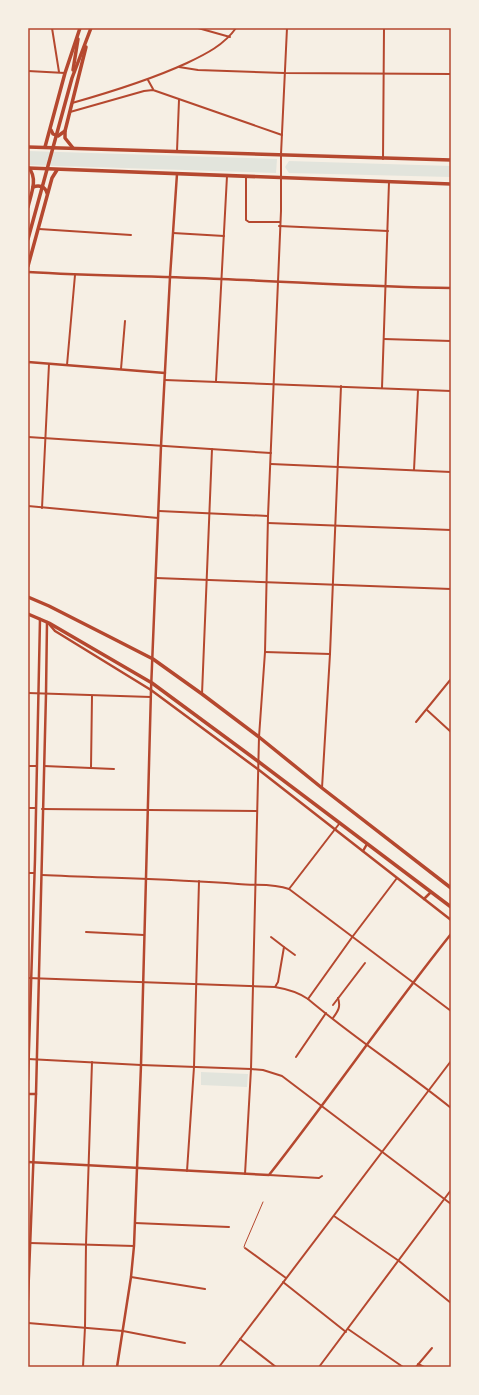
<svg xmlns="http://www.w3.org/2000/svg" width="479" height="1395" viewBox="0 0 479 1395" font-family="'Varela Round',sans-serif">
  <rect width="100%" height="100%" fill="#f6efe4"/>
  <g fill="#e2e4dc">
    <path d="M 28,151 L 277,159 L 276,173 L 28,165 Z"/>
    <path d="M 289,161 L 451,166 L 451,177 L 289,173 L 285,167 Z"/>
    <path d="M 201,1072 L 248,1074 L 247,1087 L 201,1085 Z"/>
  </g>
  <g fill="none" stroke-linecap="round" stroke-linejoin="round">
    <path stroke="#b5482f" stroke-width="1" d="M 244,1247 L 245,1244 L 263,1202"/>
    <g stroke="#b5482f" stroke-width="2">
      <path d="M 52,28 L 59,72"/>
      <path d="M 198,28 L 230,37"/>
      <path d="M 179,67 L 198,70 L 284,73 L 451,74"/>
      <path d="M 28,71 L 65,73"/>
      <path d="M 148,80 L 153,89"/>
      <path d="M 72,103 C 111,92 150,80 187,63 C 206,54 224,45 236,28"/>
      <path d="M 70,112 L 144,91 L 153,90 L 282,135"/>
      <path d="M 177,151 L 179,100"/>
      <path d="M 383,159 L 384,28"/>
      <path d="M 246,177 L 246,220 L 249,222 L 280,222"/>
      <path d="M 279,226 L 388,231"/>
      <path d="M 39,229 L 131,235"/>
      <path d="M 173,233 L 224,236"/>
      <path d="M 384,339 L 451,341"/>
      <path d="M 67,365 L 75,275"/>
      <path d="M 121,369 L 125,321"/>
      <path d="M 165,380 L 451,391"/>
      <path d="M 216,381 L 227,176"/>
      <path d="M 382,388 L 389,182"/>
      <path d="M 28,437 L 271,453"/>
      <path d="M 271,464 L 451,472"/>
      <path d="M 414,470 L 418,390"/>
      <path d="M 28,506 L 158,518"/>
      <path d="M 42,508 L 49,364"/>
      <path d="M 159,511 L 268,516"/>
      <path d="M 268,523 L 451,530"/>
      <path d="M 156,578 L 451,589"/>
      <path d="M 265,652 L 330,654"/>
      <path d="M 28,693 L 151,697"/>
      <path d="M 202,694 L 212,449"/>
      <path d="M 427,710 L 451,732"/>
      <path d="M 416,722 L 451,679"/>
      <path d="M 28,766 L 37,766"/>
      <path d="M 44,766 L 114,769"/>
      <path d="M 91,768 L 92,696"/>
      <path d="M 322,788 L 330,654 L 341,386"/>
      <path d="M 28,808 L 36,808"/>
      <path d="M 42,809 L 257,811"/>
      <path d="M 28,873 L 34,873"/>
      <path d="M 42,875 C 107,878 173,879 238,884 C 255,886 272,883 289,889 L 451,1011"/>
      <path d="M 289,889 L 339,824"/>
      <path d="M 86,932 L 144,935"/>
      <path d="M 271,937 L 284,947 L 278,982 L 275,987"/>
      <path d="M 284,947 L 295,955"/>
      <path d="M 28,978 L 275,987 C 287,989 298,992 308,999 C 354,1038 404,1070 451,1108"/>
      <path d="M 308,999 L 353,936 L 397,878"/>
      <path d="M 333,1005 L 365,963"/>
      <path d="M 333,1018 C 338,1011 341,1007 338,998"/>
      <path d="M 296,1057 L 326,1013"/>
      <path d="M 28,1059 L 141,1065 L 251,1069 L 263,1070 L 282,1076 L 451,1204"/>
      <path d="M 187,1171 L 194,1067 L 199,881"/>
      <path d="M 245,1174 L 251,1069 L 259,737 L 265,652 L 268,516 L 281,211 L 281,154 L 287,28"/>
      <path d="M 269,1175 L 319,1178 L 322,1176"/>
      <path d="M 334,1216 L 399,1261 L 451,1303"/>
      <path d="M 135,1223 L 229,1227"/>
      <path d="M 30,1243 L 134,1246"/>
      <path d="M 245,1248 L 286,1278"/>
      <path d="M 131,1277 L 205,1289"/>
      <path d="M 283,1282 L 346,1332"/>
      <path d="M 28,1323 L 123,1331 L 185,1343"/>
      <path d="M 348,1329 L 403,1367"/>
      <path d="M 240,1339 L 276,1367"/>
      <path d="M 418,1364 L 424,1367"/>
      <path d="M 83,1367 L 85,1327 L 86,1244 L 92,1062"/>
      <path d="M 219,1367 L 451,1061"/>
      <path d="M 319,1367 L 451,1190"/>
      <path d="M 416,1367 L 432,1348"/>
    </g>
    <g stroke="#b5482f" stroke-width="2.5">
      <path d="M 28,272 C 92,276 157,276 221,279 C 298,282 374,287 451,288"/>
      <path d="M 28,362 L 165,373"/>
      <path d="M 49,624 L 55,631 L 151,690 L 259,770 L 451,920"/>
      <path d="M 363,851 L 367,844"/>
      <path d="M 424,899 L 431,892"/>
      <path d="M 28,1080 L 35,859 L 40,619"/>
      <path d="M 28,1094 L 36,1094"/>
      <path d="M 28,1162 L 269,1175 C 331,1096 388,1013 451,934"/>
      <path d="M 28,1300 L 36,1094 L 46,694 L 47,622"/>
      <path d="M 117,1367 L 131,1277 L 134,1246 L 141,1065 L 151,690 L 161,446 L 170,277 L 177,174"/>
    </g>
    <g stroke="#b5482f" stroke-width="3.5">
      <path d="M 73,70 L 78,39"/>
      <path d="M 51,130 L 53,134 L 58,136 L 65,131"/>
      <path d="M 28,147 L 451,160"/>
      <path d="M 45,147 L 65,73 L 80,28"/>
      <path d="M 73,148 L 65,138 L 65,131 L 86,47"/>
      <path d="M 28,168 L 451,184"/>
      <path d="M 33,187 C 39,185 45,186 47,193"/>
      <path d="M 28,207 C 31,194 38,179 29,168"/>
      <path d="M 28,239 L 72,78 L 91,28"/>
      <path d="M 28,266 L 52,178 L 57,170"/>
    </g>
    <g stroke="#b5482f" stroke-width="3.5">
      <path d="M 28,597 L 49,606 L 112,638 L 153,659 L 202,694 L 259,737 L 322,788 L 451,888"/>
      <path d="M 28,614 L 49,623 L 152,683 L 259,762 L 451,907"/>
    </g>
  </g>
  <rect width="479" height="1395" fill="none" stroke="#f6efe4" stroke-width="58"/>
  <rect x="29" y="29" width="421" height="1337" fill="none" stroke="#b5482f" stroke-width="1.5"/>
</svg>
